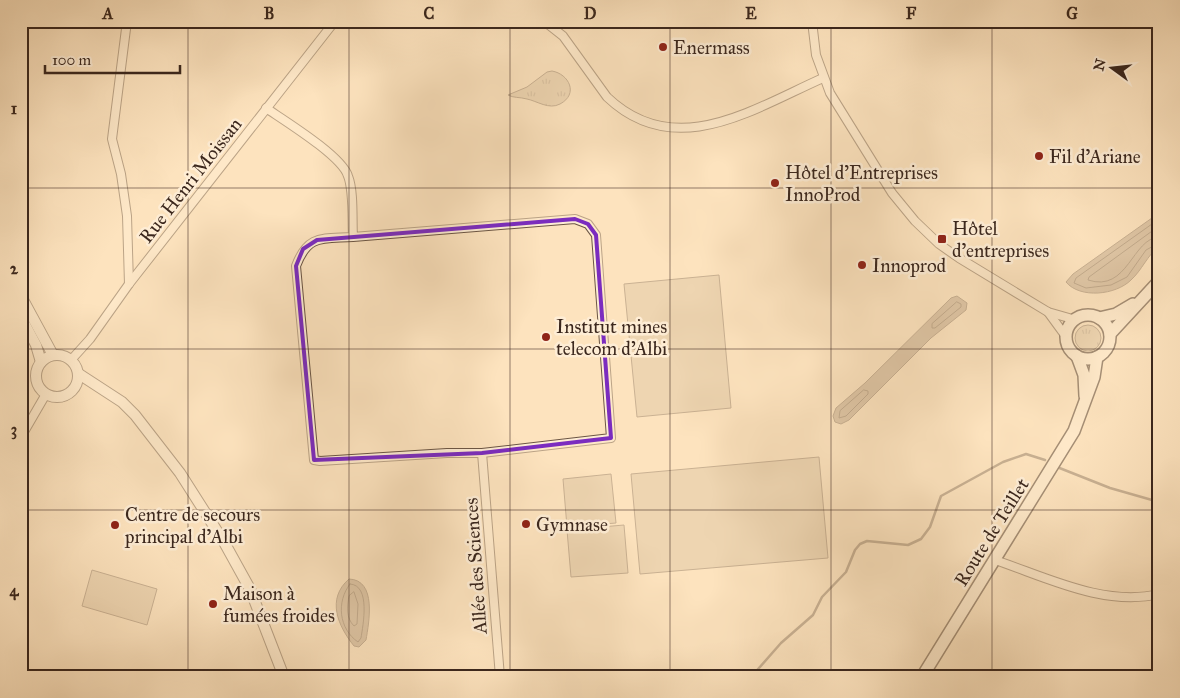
<svg xmlns="http://www.w3.org/2000/svg" width="1180" height="698" viewBox="0 0 1180 698" font-family="'IM FELL Great Primer',serif">
  <defs>
    <pattern id="grass-tufts" width="24" height="20" patternUnits="userSpaceOnUse" patternTransform="scale(1.25)"><rect width="24" height="20" fill="#dcc3a3"/><path d="M3 7l-1-3M5 7V3M7 7l1-3M15 17l-1-3M17 17v-4M19 17l1-3" fill="none" stroke="#b49e84"/></pattern>
  </defs>
  <rect width="100%" height="100%" fill="#fde3be"/>
  <filter id="stains"><feTurbulence type="fractalNoise" baseFrequency=".004" numOctaves="4"/><feColorMatrix values="0 0 0 0 .2 0 0 0 0 .09 0 0 0 0 .02 0 0 0 .5 -.17"/></filter>
  <radialGradient id="worn" r=".72"><stop offset=".6" stop-color="#630" stop-opacity="0"/><stop offset="1" stop-color="#630" stop-opacity=".3"/></radialGradient>
  <g fill="url(#grass-tufts)" stroke="#8c7560">
    <path d="M 552,71 C 569,74 579,94 560,104 C 549,110 537,101 527,99 C 520,97 513,98 508,95 L 527,87 L 547,72 Z"/>
    <circle cx="1088" cy="338" r="13"/>
  </g>
  <g fill="#dcc3a3" stroke="#8c7560">
    <path d="M 719,275 L 731,408 L 637,417 L 624,284 Z"/>
    <path d="M 819,457 L 828,558 L 640,574 L 631,474 Z"/>
    <path d="M 611,474 L 616,523 L 567,527 L 563,479 Z"/>
    <path d="M 624,525 L 628,573 L 571,577 L 567,530 Z"/>
    <path d="M 92,570 L 157,589 L 147,625 L 82,606 Z"/>
  </g>
  <g fill="#bba387" stroke="#88715d">
    <path d="M 1159,213 L 1159,246 C 1147,256 1142,270 1131,280 C 1116,295 1080,299 1066,282 L 1073,274 Z"/>
    <path d="M 957,296 L 967,303 L 966,310 L 931,338 L 849,420 L 841,424 L 835,422 L 833,416 L 836,408 L 865,383 L 951,298 Z"/>
    <path d="M 349,579 C 377,580 369,622 366,640 L 359,647 L 354,646 C 338,626 326,599 349,579 Z"/>
  </g>
  <g fill="none" stroke-linecap="round" stroke-linejoin="round">
    <g stroke="#7b6552" stroke-width="1">
      <path d="M 1159,219 L 1076,278 L 1074,283 L 1086,288 L 1111,285 L 1127,277 L 1146,250 L 1159,243"/>
      <path d="M 1159,226 L 1089,277 L 1088,280 C 1128,293 1132,238 1159,237"/>
      <path d="M 957,302 L 961,304 L 961,307 L 935,328 L 932,328 L 932,324 Z"/>
      <path d="M 864,390 L 868,391 L 868,394 L 846,416 L 839,418 L 840,411 Z"/>
      <path d="M 350,584 C 371,585 363,625 361,638 L 358,642 C 339,629 336,602 350,584 Z"/>
      <path d="M 354,592 L 358,604 L 357,624 L 354,626 C 346,618 347,607 349,596 Z"/>
    </g>
    <g stroke="#88715d" stroke-width="2.5">
      <path d="M 1057,467 L 1110,488 L 1159,502"/>
      <path d="M 751,677 L 781,643 L 813,615 L 822,597 L 846,572 L 855,550 L 860,544 L 867,541 L 908,545 L 921,539 L 930,527 L 941,496 L 1003,462 L 1026,454 L 1045,460"/>
    </g>
    <defs>
      <g id="minor">
        <path d="M 127,21 L 112,139 L 121,174 L 127,216 L 129,284"/>
        <path d="M 544,21 L 563,36 L 607,97 C 675,162 753,109 823,78"/>
        <path d="M 812,21 L 816,55 L 830,93 L 892,193 L 915,221 L 939,244 L 959,258 L 1048,312 L 1076,320"/>
        <path d="M 266,108 C 285,121 342,156 348,176 C 354,191 352,220 353,237 L 575,219 L 588,224 L 596,235 L 611,438 L 482,453 L 447,453 L 320,461 L 314,460 L 296,266 C 308,234 322,239 353,237"/>
        <path d="M 1048,312 L 1067,338"/>
        <path d="M 71,360 L 90,339 L 129,284 L 335,21"/>
        <path d="M 21,437 L 46,394"/>
        <path d="M 482,453 L 500,677"/>
        <path d="M 995,560 C 1046,577 1104,607 1159,594"/>
      </g>
      <g id="tertiary">
        <path d="M 21,296 L 53,355"/>
        <path d="M 21,317 L 36,345 L 41,362"/>
        <circle cx="57" cy="376" r="21"/>
        <path d="M 79,374 L 122,402 L 135,415 L 180,473 L 224,542 L 250,589 L 284,677"/>
      </g>
      <g id="secondary">
        <circle cx="1088" cy="337" r="22"/>
        <path d="M 1099,318 L 1116,314 L 1133,304"/>
        <path d="M 1110,334 L 1159,281"/>
        <path d="M 1077,356 L 1084,375 L 1085,396"/>
        <path d="M 922,677 L 1074,431 L 1094,377 L 1097,357"/>
      </g>
    </defs>
    <use href="#minor" stroke="#6c5645" stroke-width="10"/>
    <use href="#tertiary" stroke="#6c5645" stroke-width="12"/>
    <use href="#secondary" stroke="#3b271d" stroke-width="14"/>
    <use href="#minor" stroke="#feedd5" stroke-width="8"/>
    <use href="#tertiary" stroke="#feedd5" stroke-width="10"/>
    <use href="#secondary" stroke="#feedd5" stroke-width="11"/>
  </g>
  <path d="M0 0H1180V698H0ZM 575,219 L 588,224 L 596,235 L 611,438 L 482,453 L 314,460 L 296,266 L 303,249 L 317,240 Z" fill="#fde3be" fill-opacity=".55" fill-rule="evenodd"/>
  <path fill="none" stroke="#7b2cbf" stroke-width="4" stroke-linejoin="round" d="M 575,219 L 588,224 L 596,235 L 611,438 L 482,453 L 314,460 L 296,266 L 303,249 L 317,240 Z"/>
  <path fill="none" stroke="#3b271d" stroke-width="1" stroke-opacity="0.55" d="M 188,21 L 188,677M 349,21 L 349,677M 510,21 L 510,677M 670,21 L 670,677M 831,21 L 831,677M 992,21 L 992,677M 21,188 L 1159,188M 21,349 L 1159,349M 21,510 L 1159,510"/>
  <g fill="#8f2418" stroke="#feedd5" stroke-width="2">
    <circle cx="663" cy="47" r="5"/>
    <circle cx="1039" cy="156" r="5"/>
    <circle cx="775" cy="183" r="5"/>
    <rect x="937" y="234" width="10" height="10" rx="2.5"/>
    <circle cx="862" cy="265" r="5"/>
    <circle cx="546" cy="337" r="5"/>
    <circle cx="526" cy="524" r="5"/>
    <circle cx="115" cy="525" r="5"/>
    <circle cx="213" cy="604" r="5"/>
  </g>
  <g text-anchor="middle" stroke-width="5" stroke-linejoin="round" paint-order="stroke">
    <g font-size="19" fill="#3b271d" stroke="#feedd5" text-anchor="start">
      <text x="673" y="54">Enermass</text>
      <text x="1049" y="163">Fil d'Ariane</text>
      <text x="785" y="179">Hôtel d'Entreprises<tspan x="785" dy="22">InnoProd</tspan></text>
      <text x="952" y="235">Hôtel<tspan x="952" dy="22">d'entreprises</tspan></text>
      <text x="872" y="272">Innoprod</text>
      <text x="556" y="333">Institut mines<tspan x="556" dy="22">telecom d'Albi</tspan></text>
      <text x="125" y="521">Centre de secours<tspan x="125" dy="22">principal d'Albi</tspan></text>
      <text x="536" y="531">Gymnase</text>
      <text x="223" y="600">Maison à<tspan x="223" dy="22">fumées froides</tspan></text>
    </g>
    <g font-size="19" fill="#3b271d" stroke="#feedd5">
      <text transform="translate(190 180) rotate(-52)" y="7">Rue Henri Moissan</text>
      <text transform="translate(991 532) rotate(-58)" y="7">Route de Teillet</text>
      <text transform="translate(475 566) rotate(-94)" y="7">Allée des Sciences</text>
    </g>
  </g>
  <rect width="1180" height="698" fill="none" stroke="#fde3be" stroke-width="55"/>
  <g transform="translate(1112 68) rotate(285)" stroke="#feedd5" stroke-width="4" paint-order="stroke">
  <path d="M0-4L9 19L0 12L-9 19Z" fill="#3b271d"/>
  <text y="-8" font-size="14" font-weight="bold" text-anchor="middle" fill="#3b271d">N</text>
  </g>
  <path d="M45 65v8h135v-8" fill="none" stroke="#3b271d" stroke-width="2.5"/>
  <text x="52" y="65" font-size="15" fill="#3b271d" stroke="#feedd5" stroke-width="4" paint-order="stroke">100 m</text>
  <rect x="28" y="28" width="1124" height="642" fill="none" stroke="#3b271d" stroke-width="2"/>
  <g font-size="16" text-anchor="middle" font-weight="bold" fill="#3b271d">
    <text x="108" y="19">A</text>
    <text x="269" y="19">B</text>
    <text x="429" y="19">C</text>
    <text x="590" y="19">D</text>
    <text x="751" y="19">E</text>
    <text x="911" y="19">F</text>
    <text x="1072" y="19">G</text>
    <text x="14" y="114">1</text>
    <text x="14" y="274">2</text>
    <text x="14" y="435">3</text>
    <text x="14" y="596">4</text>
  </g>
  <rect width="100%" height="100%" filter="url(#stains)"/>
  <rect width="100%" height="100%" fill="url(#worn)"/>
</svg>
